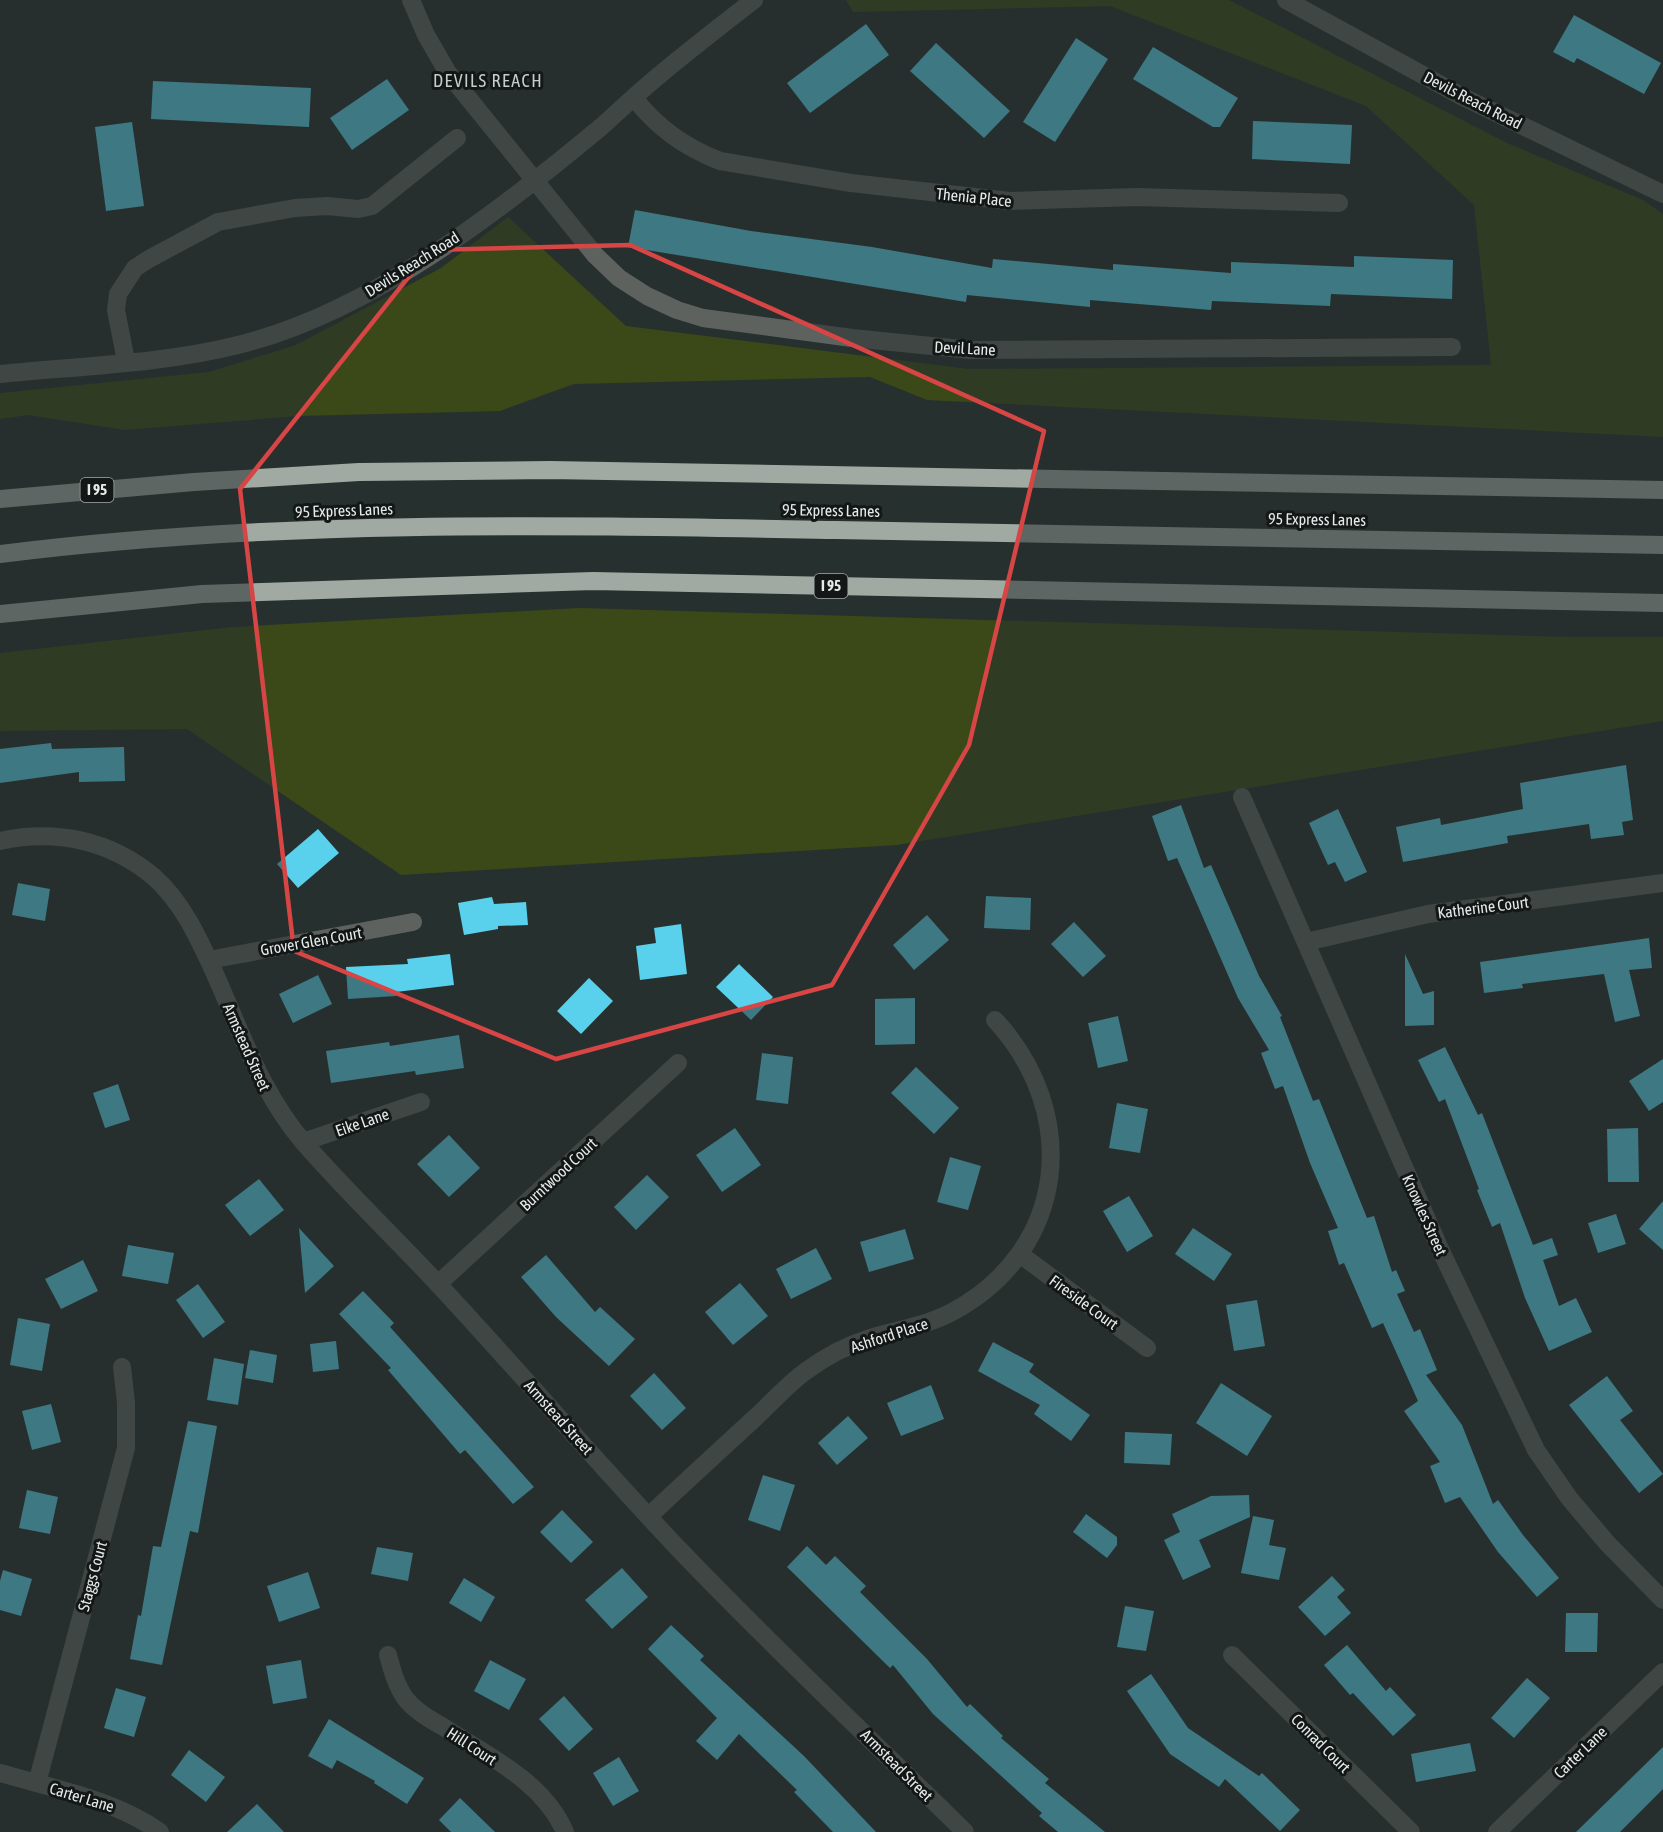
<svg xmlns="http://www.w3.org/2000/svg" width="1663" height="1832" viewBox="0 0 1663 1832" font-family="'Asap Condensed',sans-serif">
  <rect width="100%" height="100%" fill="#26302e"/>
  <g fill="#3b4918">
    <path d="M 846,0 L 1229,0 L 1507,143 L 1643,200 L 1663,214 L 1663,437 L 927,400 L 870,377 L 574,384 L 500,411 L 298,416 L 125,430 L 28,415 L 0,419 L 0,393 L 209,372 L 296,345 L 441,268 L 508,217 L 626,326 L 969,369 L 1491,365 L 1474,205 L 1366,106 L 1110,6 L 853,12 Z"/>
    <path d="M 580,608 L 1565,637 L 1663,637 L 1663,721 L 897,845 L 401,875 L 187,729 L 0,731 L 0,653 L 233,627 Z"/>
  </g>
  <g fill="#59d0ec">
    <path d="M 1574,15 L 1661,63 L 1644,94 L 1577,58 L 1574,63 L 1553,52 Z"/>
    <path d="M 866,24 L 889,55 L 810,113 L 787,83 Z"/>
    <path d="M 1076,38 L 1108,59 L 1055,142 L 1023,122 Z"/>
    <path d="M 936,43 L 1010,111 L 984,138 L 910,71 Z"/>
    <path d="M 1153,47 L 1238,98 L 1220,127 L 1213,127 L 1133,79 Z"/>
    <path d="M 387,79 L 409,110 L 352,150 L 330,118 Z"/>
    <path d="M 153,81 L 311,88 L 309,127 L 151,119 Z"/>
    <path d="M 1253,121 L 1352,125 L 1350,164 L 1252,159 Z"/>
    <path d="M 132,122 L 144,206 L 106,211 L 95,127 Z"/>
    <path d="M 635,210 L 751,231 L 872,247 L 992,268 L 993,259 L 1113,270 L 1113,264 L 1231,273 L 1231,262 L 1354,267 L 1354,256 L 1453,260 L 1452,299 L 1331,294 L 1330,306 L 1212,301 L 1211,310 L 1090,300 L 1090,307 L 967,295 L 966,302 L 628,247 Z"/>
    <path d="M 51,743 L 52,749 L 124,747 L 125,781 L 79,782 L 79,772 L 0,783 L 0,749 Z"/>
    <path d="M 1626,765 L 1633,820 L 1622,822 L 1624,835 L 1591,839 L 1589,824 L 1507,836 L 1508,843 L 1403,862 L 1396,827 L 1440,818 L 1441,825 L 1523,809 L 1520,783 Z"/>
    <path d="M 1181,805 L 1204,868 L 1211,865 L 1259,976 L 1282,1016 L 1280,1017 L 1313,1101 L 1319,1099 L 1367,1218 L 1374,1216 L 1392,1272 L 1396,1270 L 1405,1291 L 1397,1294 L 1414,1332 L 1420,1329 L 1437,1370 L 1426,1375 L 1462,1425 L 1493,1504 L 1498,1500 L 1523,1535 L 1559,1578 L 1537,1597 L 1498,1552 L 1460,1497 L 1445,1503 L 1430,1466 L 1440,1462 L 1404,1411 L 1418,1401 L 1383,1323 L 1372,1328 L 1344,1263 L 1339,1265 L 1328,1231 L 1338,1228 L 1310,1163 L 1283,1086 L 1275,1089 L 1261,1053 L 1269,1050 L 1238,998 L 1177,858 L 1168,861 L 1152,816 Z"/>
    <path d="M 1338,809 L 1367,872 L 1345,882 L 1335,862 L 1328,865 L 1309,823 Z"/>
    <path d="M 318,829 L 339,853 L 298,888 L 277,864 Z"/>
    <path d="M 18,883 L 50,889 L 45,921 L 12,915 Z"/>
    <path d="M 986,896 L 1031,898 L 1030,930 L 984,928 Z"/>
    <path d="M 492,897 L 494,904 L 526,902 L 528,925 L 498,926 L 498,929 L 464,935 L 458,903 Z"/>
    <path d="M 927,915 L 949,940 L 914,970 L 893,945 Z"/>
    <path d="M 1074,922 L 1106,956 L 1083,977 L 1051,944 Z"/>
    <path d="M 681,924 L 687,974 L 640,980 L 636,946 L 656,943 L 654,928 Z"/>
    <path d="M 1649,938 L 1652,968 L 1629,970 L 1640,1016 L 1615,1022 L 1604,974 L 1522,984 L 1523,988 L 1484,993 L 1480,962 Z"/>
    <path d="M 450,954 L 454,985 L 396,992 L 396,996 L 348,999 L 346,967 L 408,964 L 407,959 Z"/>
    <path d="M 1405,954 L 1423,994 L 1434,991 L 1434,1025 L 1405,1026 Z"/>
    <path d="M 739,964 L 773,997 L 751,1020 L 716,987 Z"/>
    <path d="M 318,975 L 332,1004 L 293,1023 L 279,994 Z"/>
    <path d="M 589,978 L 613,1001 L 581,1034 L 557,1011 Z"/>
    <path d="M 915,998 L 915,1044 L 875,1045 L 875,999 Z"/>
    <path d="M 1118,1016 L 1128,1061 L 1098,1068 L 1088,1023 Z"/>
    <path d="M 459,1035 L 464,1068 L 416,1075 L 415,1071 L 331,1083 L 326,1051 L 389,1042 L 390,1046 Z"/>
    <path d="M 1445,1047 L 1478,1115 L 1482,1113 L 1533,1245 L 1552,1238 L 1558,1255 L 1543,1260 L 1559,1306 L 1576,1298 L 1592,1332 L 1549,1351 L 1525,1298 L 1500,1223 L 1492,1227 L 1477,1190 L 1479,1189 L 1445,1099 L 1439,1102 L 1418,1060 Z"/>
    <path d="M 762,1053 L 793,1057 L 788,1104 L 756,1100 Z"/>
    <path d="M 1663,1059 L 1663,1102 L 1649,1111 L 1629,1081 Z"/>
    <path d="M 916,1067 L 959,1108 L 934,1134 L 891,1093 Z"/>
    <path d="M 118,1084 L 130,1120 L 105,1128 L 93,1093 Z"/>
    <path d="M 1117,1103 L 1148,1109 L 1140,1153 L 1109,1148 Z"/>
    <path d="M 735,1128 L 761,1165 L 722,1192 L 696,1155 Z"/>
    <path d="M 1638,1128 L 1639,1182 L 1608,1182 L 1607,1129 Z"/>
    <path d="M 449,1135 L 480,1168 L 449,1197 L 417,1164 Z"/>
    <path d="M 950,1157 L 981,1166 L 968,1210 L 937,1202 Z"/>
    <path d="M 647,1175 L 669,1197 L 636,1230 L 614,1207 Z"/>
    <path d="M 259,1179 L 284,1210 L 250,1236 L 225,1205 Z"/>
    <path d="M 1129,1196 L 1153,1236 L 1127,1252 L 1103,1211 Z"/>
    <path d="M 1663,1201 L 1663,1250 L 1639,1229 Z"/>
    <path d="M 1616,1214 L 1626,1244 L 1598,1253 L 1588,1223 Z"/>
    <path d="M 299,1228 L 334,1266 L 305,1293 Z"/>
    <path d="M 1193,1228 L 1232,1254 L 1214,1281 L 1175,1254 Z"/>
    <path d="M 905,1229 L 914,1259 L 869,1272 L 860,1242 Z"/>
    <path d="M 128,1245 L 174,1253 L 168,1284 L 122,1276 Z"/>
    <path d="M 816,1248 L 832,1279 L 791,1299 L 776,1269 Z"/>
    <path d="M 546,1255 L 595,1312 L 600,1307 L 635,1339 L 609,1366 L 556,1317 L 521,1277 Z"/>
    <path d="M 83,1260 L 98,1291 L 61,1309 L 45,1279 Z"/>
    <path d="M 740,1283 L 768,1316 L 733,1345 L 705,1312 Z"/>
    <path d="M 198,1284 L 225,1322 L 203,1338 L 176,1300 Z"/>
    <path d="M 363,1291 L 394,1323 L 390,1327 L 534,1487 L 513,1504 L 465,1450 L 460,1454 L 388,1370 L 391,1368 L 339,1314 Z"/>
    <path d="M 1257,1300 L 1265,1346 L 1234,1351 L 1226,1305 Z"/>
    <path d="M 18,1318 L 50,1324 L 42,1371 L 10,1365 Z"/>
    <path d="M 336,1341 L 339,1369 L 313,1372 L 310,1344 Z"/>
    <path d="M 993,1342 L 1034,1364 L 1029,1372 L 1090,1415 L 1071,1441 L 1034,1414 L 1040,1405 L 978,1371 Z"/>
    <path d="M 250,1350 L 277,1355 L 273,1383 L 245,1378 Z"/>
    <path d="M 214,1358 L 244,1364 L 238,1405 L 207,1400 Z"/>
    <path d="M 654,1373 L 686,1408 L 662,1430 L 630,1396 Z"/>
    <path d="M 1607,1376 L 1633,1411 L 1620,1420 L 1663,1474 L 1639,1493 L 1569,1405 Z"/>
    <path d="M 1221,1383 L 1272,1416 L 1247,1456 L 1196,1423 Z"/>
    <path d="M 931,1385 L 944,1419 L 901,1436 L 887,1403 Z"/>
    <path d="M 51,1404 L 61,1442 L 32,1450 L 22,1411 Z"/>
    <path d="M 848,1416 L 868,1438 L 837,1465 L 818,1443 Z"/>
    <path d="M 188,1421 L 217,1426 L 198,1533 L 190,1531 L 162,1665 L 130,1659 L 138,1615 L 141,1616 L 153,1546 L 161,1547 Z"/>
    <path d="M 1125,1432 L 1172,1434 L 1170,1465 L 1124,1463 Z"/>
    <path d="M 763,1475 L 795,1485 L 780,1531 L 748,1520 Z"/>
    <path d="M 27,1490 L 58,1497 L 50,1534 L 19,1528 Z"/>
    <path d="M 1249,1495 L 1250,1517 L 1199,1540 L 1211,1567 L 1183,1580 L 1164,1540 L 1180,1532 L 1172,1514 L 1211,1496 Z"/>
    <path d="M 562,1510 L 593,1542 L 571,1563 L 540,1532 Z"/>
    <path d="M 1086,1514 L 1117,1537 L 1117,1545 L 1107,1558 L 1073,1532 Z"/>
    <path d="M 1253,1516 L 1274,1520 L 1269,1545 L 1286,1548 L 1279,1580 L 1241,1573 Z"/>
    <path d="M 807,1546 L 826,1565 L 835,1556 L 866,1586 L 860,1592 L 927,1659 L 967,1707 L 970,1704 L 1003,1736 L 1001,1738 L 1049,1779 L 1045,1783 L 1105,1832 L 1058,1832 L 1039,1816 L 1042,1813 L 933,1714 L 893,1665 L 890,1668 L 787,1567 Z"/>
    <path d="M 377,1547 L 413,1553 L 408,1581 L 371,1574 Z"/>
    <path d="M 622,1568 L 648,1597 L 612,1629 L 585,1600 Z"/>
    <path d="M 3,1570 L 32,1579 L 21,1616 L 0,1610 L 0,1581 Z"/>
    <path d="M 308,1572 L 320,1608 L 279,1622 L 267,1586 Z"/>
    <path d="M 1332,1576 L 1345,1590 L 1337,1597 L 1351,1613 L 1325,1636 L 1298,1607 Z"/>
    <path d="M 464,1578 L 495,1597 L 481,1622 L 449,1603 Z"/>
    <path d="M 1125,1606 L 1154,1611 L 1146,1651 L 1117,1647 Z"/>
    <path d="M 1566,1613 L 1598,1613 L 1597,1652 L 1565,1652 Z"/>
    <path d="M 671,1625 L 704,1656 L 700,1660 L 804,1756 L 876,1832 L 833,1832 L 794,1792 L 797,1790 L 739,1734 L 717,1760 L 696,1741 L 717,1718 L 648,1649 Z"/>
    <path d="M 1347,1645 L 1386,1691 L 1390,1687 L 1416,1715 L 1393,1736 L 1353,1693 L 1350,1695 L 1324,1665 Z"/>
    <path d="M 301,1660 L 307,1698 L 273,1704 L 266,1666 Z"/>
    <path d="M 490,1660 L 526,1679 L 509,1710 L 474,1691 Z"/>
    <path d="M 1151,1674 L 1188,1728 L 1259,1776 L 1262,1773 L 1300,1810 L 1280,1831 L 1225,1779 L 1219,1787 L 1170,1754 L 1127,1691 Z"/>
    <path d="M 1527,1678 L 1550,1698 L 1514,1738 L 1491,1718 Z"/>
    <path d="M 116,1688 L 146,1697 L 134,1737 L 104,1728 Z"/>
    <path d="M 564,1696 L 593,1729 L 569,1751 L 539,1719 Z"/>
    <path d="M 329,1719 L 424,1778 L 407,1804 L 374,1783 L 375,1781 L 337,1760 L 332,1769 L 308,1756 Z"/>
    <path d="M 1470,1743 L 1476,1771 L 1416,1782 L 1411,1754 Z"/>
    <path d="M 1663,1747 L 1663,1789 L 1620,1832 L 1576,1832 Z"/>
    <path d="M 189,1750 L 225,1777 L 206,1802 L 171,1775 Z"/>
    <path d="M 619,1757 L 639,1791 L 613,1806 L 593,1773 Z"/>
    <path d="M 460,1798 L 495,1832 L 451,1832 L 439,1820 Z"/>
    <path d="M 257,1804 L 284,1832 L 227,1832 Z"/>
  </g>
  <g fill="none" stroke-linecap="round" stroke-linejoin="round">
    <g stroke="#5e625f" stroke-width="18">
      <path d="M 411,0 L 426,35 L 448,73 L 595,255 L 619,278 L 647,296 L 677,310 L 703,318 L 852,338 L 971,350 L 1452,347"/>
      <path d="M 1286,0 L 1463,97 L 1663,194"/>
      <path d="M 634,98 C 658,128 684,147 720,161 L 851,183 L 1010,201 L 1137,197 L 1339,203"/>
      <path d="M 126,361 L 116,310 L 118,294 L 135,268 L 149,259 L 218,222 L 295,208 L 327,206 L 358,209 L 372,206 L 457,138"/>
      <path d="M 0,374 C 79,366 162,364 238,345 C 369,313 499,212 601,127 C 621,109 641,90 662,73 C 692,48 723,24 754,0"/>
      <path d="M 1242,797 L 1440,1249 L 1536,1450 L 1569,1498 L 1607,1543 L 1663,1600"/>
      <path d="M 0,841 C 56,829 110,840 154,877 C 183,903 199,939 215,974 C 241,1032 262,1095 305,1144 C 347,1192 394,1237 438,1284 C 518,1370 594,1459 674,1544 C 768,1643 868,1736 965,1832"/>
      <path d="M 1306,942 L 1428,914 L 1663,883"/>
      <path d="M 209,960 L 413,922"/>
      <path d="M 303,1142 L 421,1102"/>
      <path d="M 1021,1255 L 1147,1348"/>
      <path d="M 438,1284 L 678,1063"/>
      <path d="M 649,1516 C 684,1483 720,1450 756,1417 C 772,1402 788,1384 806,1371 C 825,1357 848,1345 870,1338 C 899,1329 926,1326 952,1312 C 1068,1250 1081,1113 995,1020"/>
      <path d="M 388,1655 C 392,1670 396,1685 405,1698 C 415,1711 431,1720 445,1728 C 489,1757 543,1781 565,1832"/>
      <path d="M 1232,1655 L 1411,1832"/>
      <path d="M 0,1773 C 55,1789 113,1799 160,1832"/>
      <path d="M 37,1783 L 126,1448 L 126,1403 L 122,1367"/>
      <path d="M 1497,1832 L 1663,1672"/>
    </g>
    <g stroke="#a0a9a2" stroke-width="18">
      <path d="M 0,499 L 194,482 L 359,472 L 550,470 L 1663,490"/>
      <path d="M 0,554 C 277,519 557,525 835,530 C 1111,535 1387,540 1663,545"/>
      <path d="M 0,614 L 202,594 L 593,581 L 1663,603"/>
    </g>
  </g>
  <path d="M0 0H1663V1832H0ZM 630,245 L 1044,431 L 969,745 L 832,985 L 556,1059 L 294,951 L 240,489 L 430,250 Z" fill="#26302e" fill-opacity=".55" fill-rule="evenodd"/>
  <path fill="none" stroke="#d84545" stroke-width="4.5" stroke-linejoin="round" d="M 630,245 L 1044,431 L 969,745 L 832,985 L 556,1059 L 294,951 L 240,489 L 430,250 Z"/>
  <g text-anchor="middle" stroke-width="6" stroke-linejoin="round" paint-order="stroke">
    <g fill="#131716" stroke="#a6abaa" stroke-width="1.5">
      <rect x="80.5" y="478" width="33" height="24" rx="4.5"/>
      <rect x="814.5" y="574" width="33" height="24" rx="4.5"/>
    </g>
    <g font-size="15" font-weight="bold" fill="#e5ebea">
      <text x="97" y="495">I 95</text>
      <text x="831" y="591">I 95</text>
    </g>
    <g font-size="16" fill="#e5ebea" stroke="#131716">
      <text transform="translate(1473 100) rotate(27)" y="6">Devils Reach Road</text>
      <text transform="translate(974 197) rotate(6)" y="6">Thenia Place</text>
      <text transform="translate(412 264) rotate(-32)" y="6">Devils Reach Road</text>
      <text transform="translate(965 348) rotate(3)" y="6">Devil Lane</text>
      <text transform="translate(344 510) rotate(-2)" y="6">95 Express Lanes</text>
      <text transform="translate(831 510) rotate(1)" y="6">95 Express Lanes</text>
      <text transform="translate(1317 519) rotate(1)" y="6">95 Express Lanes</text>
      <text transform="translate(1483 907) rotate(-7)" y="6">Katherine Court</text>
      <text transform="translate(311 941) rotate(-10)" y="6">Grover Glen Court</text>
      <text transform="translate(247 1047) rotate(66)" y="6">Armstead Street</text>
      <text transform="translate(362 1122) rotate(-19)" y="6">Eike Lane</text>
      <text transform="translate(558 1174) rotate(-43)" y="6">Burntwood Court</text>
      <text transform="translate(1425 1215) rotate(66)" y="6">Knowles Street</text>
      <text transform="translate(1084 1302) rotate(36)" y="6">Fireside Court</text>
      <text transform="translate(889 1335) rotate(-18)" y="6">Ashford Place</text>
      <text transform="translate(559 1417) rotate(48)" y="6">Armstead Street</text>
      <text transform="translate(92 1576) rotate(-75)" y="6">Staggs Court</text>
      <text transform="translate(1321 1743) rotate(45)" y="6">Conrad Court</text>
      <text transform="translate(472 1746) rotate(33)" y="6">Hill Court</text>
      <text transform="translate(1580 1752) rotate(-44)" y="6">Carter Lane</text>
      <text transform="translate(897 1765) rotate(45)" y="6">Armstead Street</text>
      <text transform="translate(82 1797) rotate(17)" y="6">Carter Lane</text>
    </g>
    <g font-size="18" letter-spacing="1.5" fill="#c4cfcd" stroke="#131716">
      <text x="488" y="87">DEVILS REACH</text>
    </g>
  </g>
</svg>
